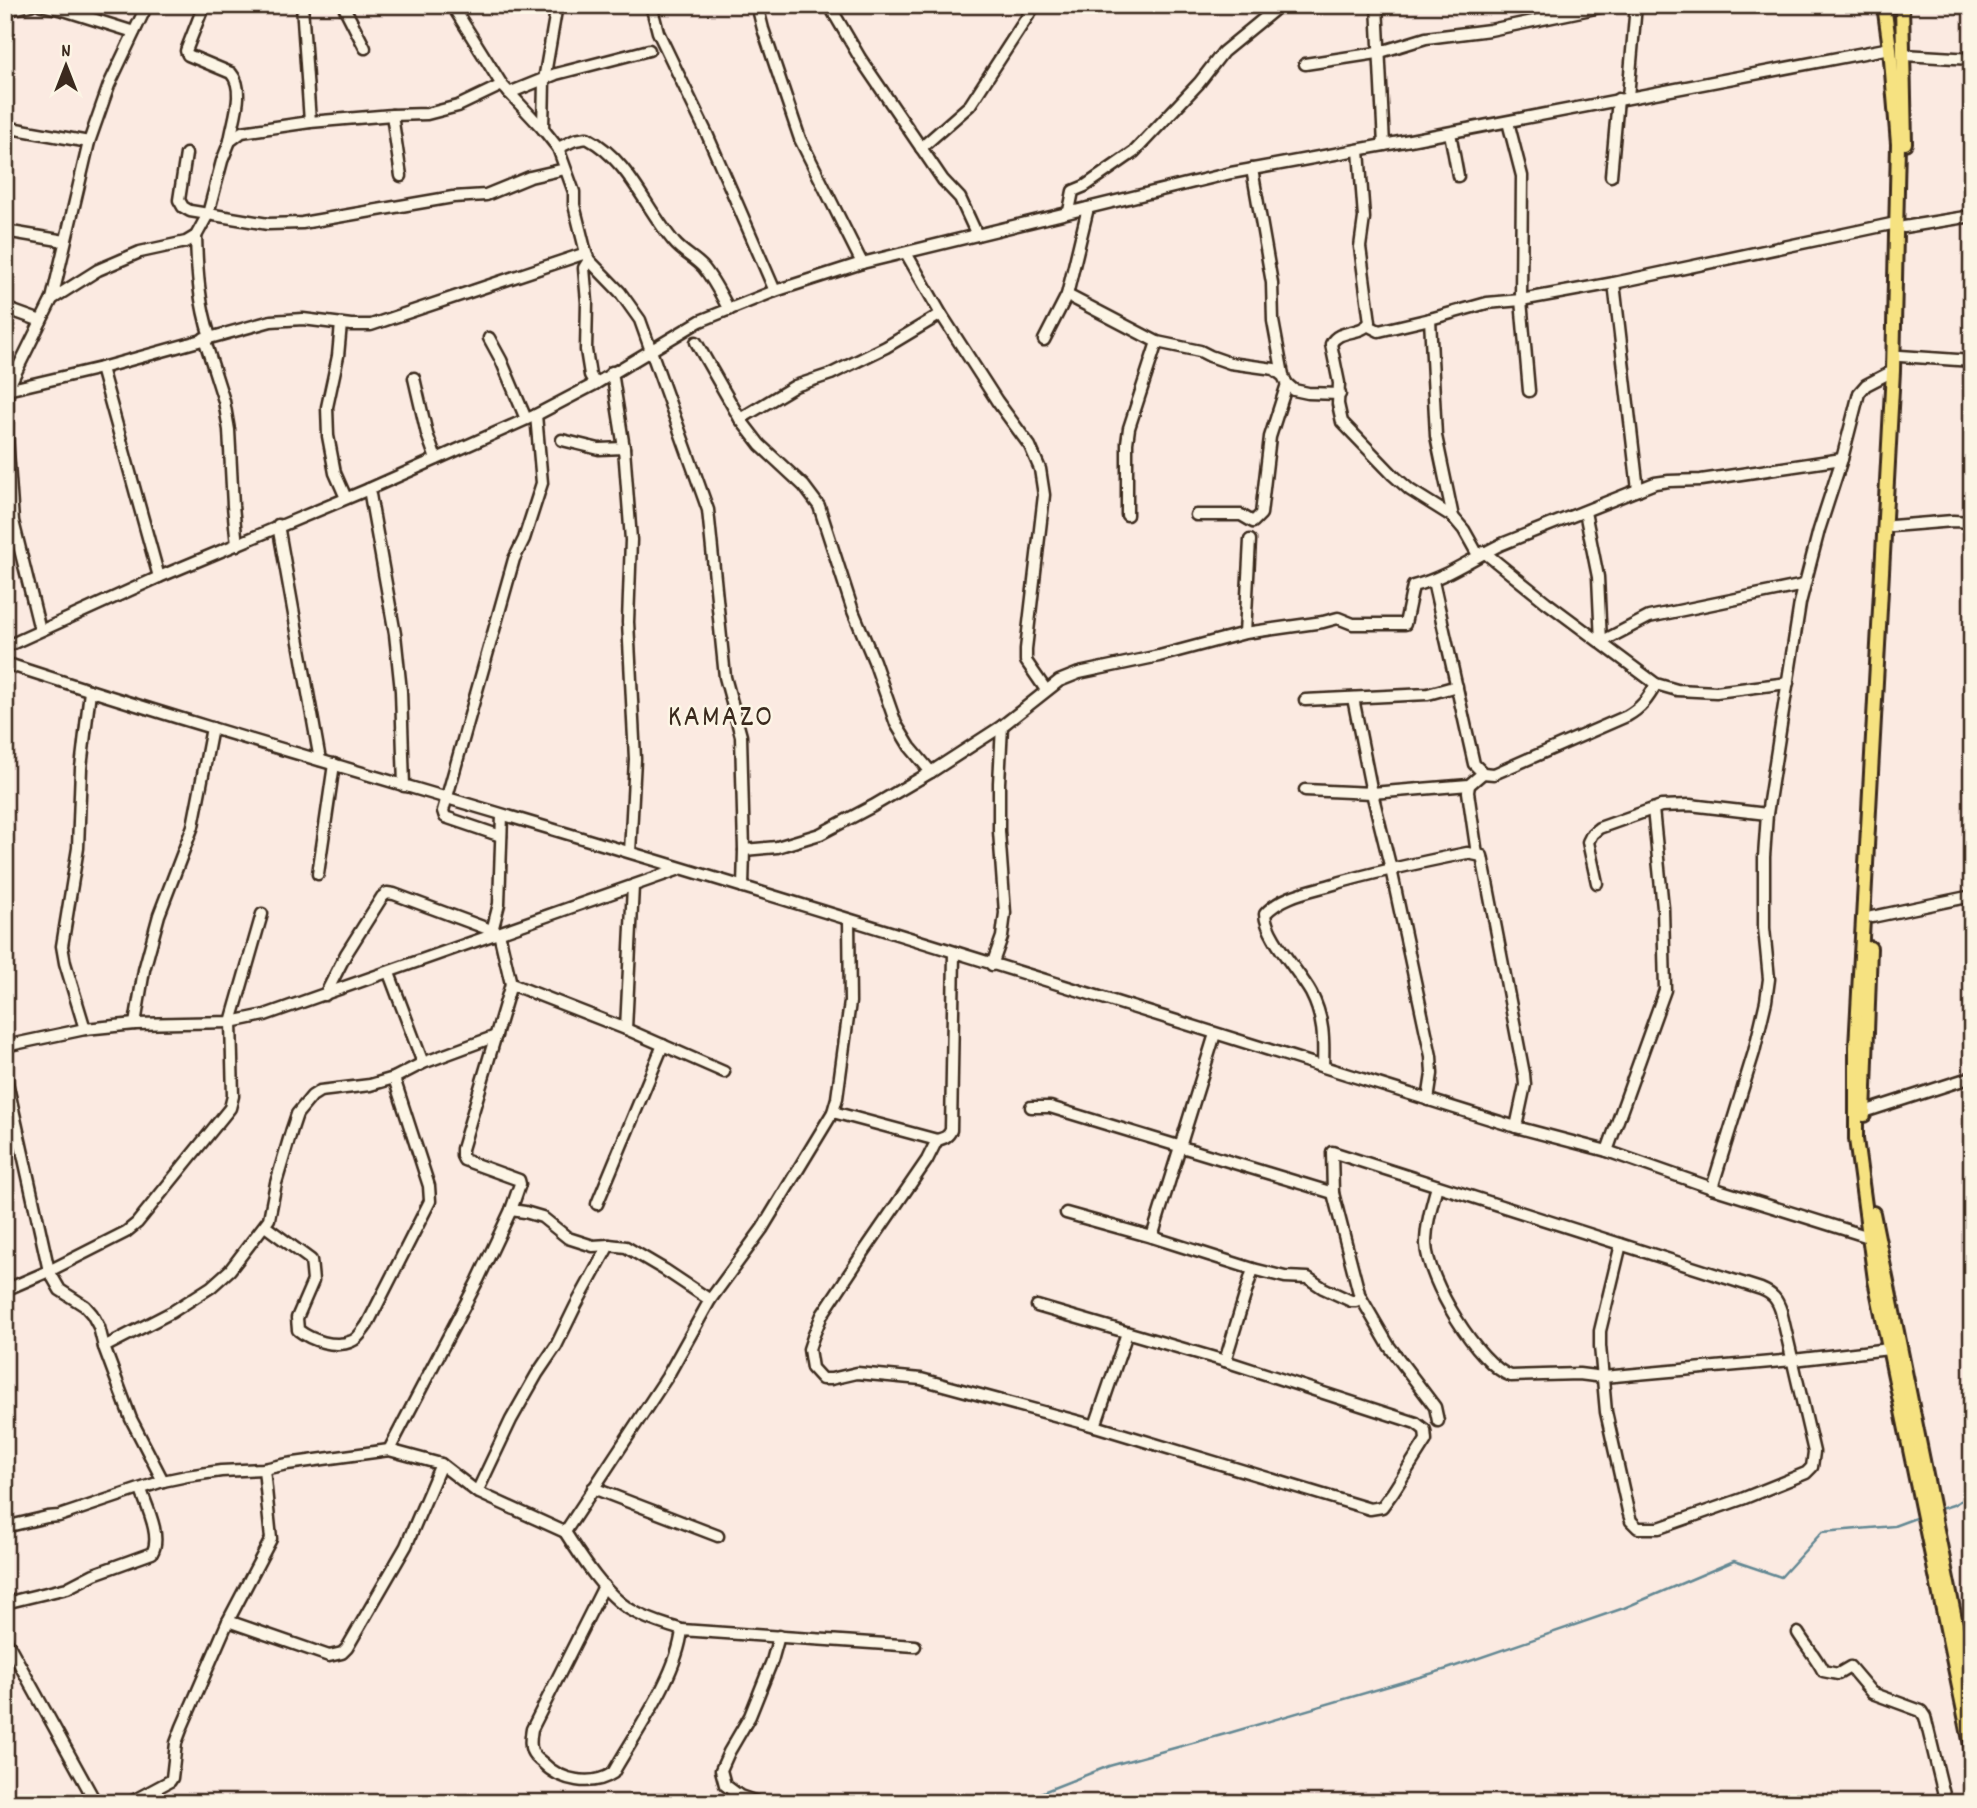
<svg xmlns="http://www.w3.org/2000/svg" width="1977" height="1808" viewBox="0 0 1977 1808" font-family="Dekko,sans-serif">
  <rect width="100%" height="100%" fill="#fbeae1"/>
  <filter id="ink" filterUnits="userSpaceOnUse"><feTurbulence type="fractalNoise" baseFrequency=".0143" numOctaves="2"/><feDisplacementMap in="SourceGraphic" scale="14" xChannelSelector="R" yChannelSelector="G"/><feConvolveMatrix kernelMatrix="1 2 1 2 8 2 1 2 1" color-interpolation-filters="sRGB"/></filter>
  <g filter="url(#ink)">
    <g fill="none" stroke-linecap="round" stroke-linejoin="round">
      <g stroke="#648893" stroke-width="2.5">
        <path d="M 1937,1510 L 1953,1505 L 1972,1494"/>
        <path d="M 1015,1803 L 1109,1766 L 1229,1733 L 1447,1669 L 1624,1608 L 1734,1561 L 1781,1577 L 1822,1532 L 1894,1526 L 1921,1516"/>
      </g>
      <defs>
        <g id="minor">
          <path d="M 41,5 L 67,11 L 134,32"/>
          <path d="M 204,5 L 186,51 L 188,55 L 231,73 C 246,90 233,120 230,141"/>
          <path d="M 302,5 L 310,122"/>
          <path d="M 343,5 L 365,48"/>
          <path d="M 452,5 L 502,85 L 543,129 L 558,148 L 574,192 L 574,205 L 586,253 L 589,260 L 620,292 L 640,320 L 708,510 L 725,677 L 741,736 L 744,850 L 743,887"/>
          <path d="M 651,5 L 658,32 L 707,134 L 775,291"/>
          <path d="M 763,5 L 759,13 L 763,29 L 800,139 L 862,263"/>
          <path d="M 829,5 L 860,58 L 943,180 L 960,198 L 977,235"/>
          <path d="M 1377,5 L 1384,145"/>
          <path d="M 5,11 L 31,5"/>
          <path d="M 1904,55 L 1972,59"/>
          <path d="M 1305,64 L 1377,53 L 1426,38 L 1490,30 L 1610,5"/>
          <path d="M 509,93 L 556,74 L 649,50"/>
          <path d="M 1628,97 L 1636,5"/>
          <path d="M 392,115 L 401,176"/>
          <path d="M 1508,122 L 1522,176 L 1521,300 L 1529,391"/>
          <path d="M 5,127 L 89,142"/>
          <path d="M 543,129 L 544,80 L 557,5"/>
          <path d="M 1450,133 L 1458,176"/>
          <path d="M 558,148 L 575,140 L 587,138 C 629,160 645,208 674,242 C 682,252 695,258 703,267 C 714,280 721,295 729,310"/>
          <path d="M 921,148 L 970,105 L 1035,5"/>
          <path d="M 1359,150 L 1364,218 L 1360,247 L 1370,322 C 1361,336 1339,328 1331,344 L 1339,383 L 1338,404 L 1342,422 L 1393,475 L 1410,490 L 1453,517 L 1464,530 L 1478,555"/>
          <path d="M 186,154 L 179,200 L 183,207 L 190,211 L 268,224 L 302,223 L 453,197 L 486,195 L 530,177 L 565,169"/>
          <path d="M 1252,169 L 1272,283 L 1273,321 L 1283,375"/>
          <path d="M 1611,176 L 1618,99"/>
          <path d="M 1069,211 L 1073,191 L 1085,186 L 1134,152 L 1199,83 L 1223,52 L 1273,11 L 1277,5"/>
          <path d="M 1904,227 L 1972,216"/>
          <path d="M 5,231 L 65,241"/>
          <path d="M 196,236 C 197,273 199,302 210,337"/>
          <path d="M 906,253 L 941,314 L 997,401 L 1030,446 L 1040,469 L 1044,495 L 1026,649 L 1026,661 L 1046,690"/>
          <path d="M 589,260 L 584,268 L 587,302 L 586,350 L 590,375 L 595,384"/>
          <path d="M 1614,283 L 1638,490"/>
          <path d="M 1067,295 L 1157,342 L 1200,351 L 1210,356 L 1230,363 L 1274,369 L 1283,376 L 1287,384 L 1294,390 L 1308,393 L 1340,394"/>
          <path d="M 52,299 L 98,270 L 140,252 L 186,242 L 196,236 L 208,214 L 222,161 L 230,141 L 242,132 L 310,122 L 392,115 L 427,114 L 458,106 L 502,85"/>
          <path d="M 5,308 L 41,321"/>
          <path d="M 1430,319 L 1436,436 L 1453,517"/>
          <path d="M 341,324 L 338,356 L 327,407 L 328,436 L 335,473 L 346,498"/>
          <path d="M 1369,326 L 1379,331 L 1430,319 L 1487,303 L 1521,300 L 1614,283 L 1896,223"/>
          <path d="M 204,338 L 224,401 L 229,430 L 233,506 L 237,545"/>
          <path d="M 489,338 L 501,360 L 526,419"/>
          <path d="M 1044,340 L 1067,295 L 1088,208"/>
          <path d="M 696,342 L 740,419 L 760,445 L 804,486 L 819,506 L 853,611 L 874,661 L 896,724 L 910,747 L 931,772"/>
          <path d="M 1900,356 L 1972,361"/>
          <path d="M 101,368 L 159,577"/>
          <path d="M 612,372 L 624,448 L 631,540 L 628,622 L 635,759 L 630,852"/>
          <path d="M 414,378 L 427,434 L 436,459"/>
          <path d="M 7,390 L 101,368 L 271,321 L 303,319 L 351,325 L 371,325 L 586,253"/>
          <path d="M 740,419 L 795,386 L 831,374 L 886,347 L 941,314"/>
          <path d="M 562,440 L 599,449 L 624,448"/>
          <path d="M 369,489 L 395,634 L 401,691 L 404,786"/>
          <path d="M 1585,512 L 1598,577 L 1601,642 L 1649,617 L 1804,585"/>
          <path d="M 1127,515 L 1127,443 L 1129,428 L 1157,342"/>
          <path d="M 1196,515 L 1241,515 L 1253,522 L 1261,514 L 1270,437 L 1287,384"/>
          <path d="M 278,525 L 320,760"/>
          <path d="M 1892,526 L 1953,521 L 1972,522"/>
          <path d="M 1484,552 L 1546,602 L 1656,684 L 1677,690 L 1716,692 L 1788,683"/>
          <path d="M 1433,581 L 1474,764 L 1483,773 L 1494,774 L 1627,716 C 1641,708 1648,699 1656,684"/>
          <path d="M 40,630 L 13,521 L 7,436 L 7,390 L 52,299 L 89,142 L 109,85 L 147,5"/>
          <path d="M 1245,633 L 1250,540"/>
          <path d="M 5,647 L 159,577 L 369,489 L 536,415 L 595,384 L 700,321 L 775,291 L 862,263 L 1231,173 L 1384,145 L 1890,48"/>
          <path d="M 5,663 C 212,731 421,789 628,852 C 925,941 1220,1035 1516,1127 L 1607,1151 L 1712,1188 L 1869,1237"/>
          <path d="M 1353,698 L 1372,793 L 1391,869 L 1431,1056 L 1432,1074 L 1428,1100"/>
          <path d="M 1305,700 L 1428,694 L 1457,686"/>
          <path d="M 1469,785 L 1468,792 L 1477,854"/>
          <path d="M 1305,790 L 1372,793 L 1469,785 L 1483,773"/>
          <path d="M 501,836 L 445,817 L 443,811 L 514,559 L 524,539 L 542,483 L 536,415"/>
          <path d="M 744,850 L 777,847 L 820,834 L 873,806 L 931,772 L 1002,726 L 1059,681 L 1079,673 L 1159,656 L 1245,633 L 1323,622 L 1338,618 L 1353,624 L 1405,624 L 1413,586 C 1446,578 1472,558 1502,544 L 1655,483 L 1669,481 L 1701,480 L 1842,459"/>
          <path d="M 318,874 L 334,764"/>
          <path d="M 1597,883 L 1588,842 L 1592,834 L 1599,828 L 1661,806 L 1690,805 L 1767,814"/>
          <path d="M 1872,917 L 1972,896"/>
          <path d="M 492,931 L 499,904 L 502,815"/>
          <path d="M 992,965 L 1002,937 L 1005,913 L 999,831 L 999,783 L 1002,726"/>
          <path d="M 389,973 L 423,1063"/>
          <path d="M 325,995 L 346,954 L 382,897 L 387,893 L 394,894 L 499,933 L 511,984 L 626,1029 L 724,1072"/>
          <path d="M 135,1024 L 144,970 L 159,915 L 193,826 L 212,728"/>
          <path d="M 85,1029 L 65,963 L 62,946 L 78,848 L 81,768 L 90,691"/>
          <path d="M 626,1029 L 633,886"/>
          <path d="M 5,1046 L 85,1029 L 135,1024 L 231,1022 L 265,1015 L 680,869"/>
          <path d="M 1323,1067 C 1324,1040 1324,1018 1311,993 C 1299,971 1266,937 1265,914 C 1282,895 1311,891 1334,884 C 1378,871 1422,862 1467,853 L 1482,856 L 1524,1074 L 1525,1085 L 1516,1127"/>
          <path d="M 5,1073 L 49,1271 L 60,1290 L 85,1306 L 92,1314 L 99,1327 L 104,1347 L 131,1419 L 163,1481"/>
          <path d="M 1031,1107 L 1050,1107 L 1333,1193"/>
          <path d="M 833,1112 L 937,1140 C 944,1138 948,1137 951,1130 L 954,953"/>
          <path d="M 1864,1112 L 1972,1077"/>
          <path d="M 937,1140 L 927,1160 L 861,1256 L 822,1315 L 813,1337 L 809,1349 L 812,1368 L 822,1379 L 831,1379 L 857,1373 L 921,1379 L 1095,1426 L 1370,1509 L 1382,1507 L 1393,1492 L 1426,1440 L 1425,1430 L 1416,1423 L 1225,1361 L 1037,1306"/>
          <path d="M 1607,1151 L 1665,990 L 1663,908 L 1653,809"/>
          <path d="M 1437,1186 C 1432,1204 1426,1224 1426,1244 C 1427,1279 1478,1365 1511,1376 L 1579,1374 L 1603,1377 L 1793,1360 L 1889,1349"/>
          <path d="M 1712,1188 L 1754,1052 L 1766,1001 L 1769,979 L 1764,928 L 1764,857 L 1767,814 L 1800,603 L 1819,530 L 1842,459 L 1859,393 L 1866,385 L 1893,371"/>
          <path d="M 597,1204 L 663,1045"/>
          <path d="M 511,1210 L 525,1212 L 542,1217 L 568,1238 L 593,1246 L 609,1245 L 626,1247 L 665,1270 L 710,1300"/>
          <path d="M 1066,1213 L 1152,1237 L 1253,1269 L 1285,1277 L 1308,1278 L 1323,1288 L 1351,1301 L 1356,1301 L 1360,1296 L 1359,1293 L 1333,1193 L 1332,1152 L 1761,1289 C 1773,1294 1777,1299 1781,1311 L 1814,1452 L 1812,1467 L 1806,1473 L 1742,1499 L 1659,1528 L 1638,1528 L 1631,1521 L 1628,1511 L 1606,1412 L 1600,1346 L 1600,1331 L 1621,1244"/>
          <path d="M 265,1226 L 311,1260 L 313,1281 L 297,1318 L 298,1330 C 311,1340 335,1349 352,1341 C 358,1339 363,1330 367,1325 L 430,1201 L 429,1186 L 394,1078"/>
          <path d="M 1152,1237 L 1215,1034"/>
          <path d="M 5,1290 L 49,1271 L 126,1232 L 137,1223 L 230,1108 L 233,1096 L 231,1022 L 262,914"/>
          <path d="M 1360,1296 L 1389,1346 L 1435,1407 L 1438,1421"/>
          <path d="M 104,1347 L 172,1312 L 211,1287 L 230,1270 L 269,1219 L 276,1183 L 292,1129 L 297,1114 L 312,1096 L 320,1091 L 370,1085 L 394,1078 L 423,1063 L 496,1036"/>
          <path d="M 1225,1361 L 1253,1269"/>
          <path d="M 1095,1426 L 1127,1333"/>
          <path d="M 389,1450 L 478,1280 L 511,1210 L 520,1184 L 519,1180 L 464,1160 L 462,1156 L 462,1149 L 511,984"/>
          <path d="M 593,1488 L 718,1536"/>
          <path d="M 477,1492 L 511,1420 L 537,1374 L 556,1346 L 576,1305 L 609,1245"/>
          <path d="M 5,1527 L 47,1517 L 59,1516 L 163,1481 L 187,1476 L 221,1471 L 264,1469 L 287,1464 L 389,1450 L 441,1464 L 477,1492 L 565,1532 L 667,1377 L 710,1300 L 762,1229 L 833,1112 L 837,1098 L 850,1002 L 849,920"/>
          <path d="M 565,1532 C 581,1557 605,1595 631,1610 C 647,1620 664,1624 682,1630 L 915,1646"/>
          <path d="M 604,1586 L 532,1729 C 531,1736 529,1744 532,1751 C 534,1756 539,1760 543,1763 C 560,1781 592,1787 613,1773 C 636,1732 677,1676 682,1630"/>
          <path d="M 5,1603 L 67,1588 L 94,1574 L 152,1553 C 162,1537 147,1507 141,1490"/>
          <path d="M 228,1621 L 329,1656 L 342,1653 L 347,1648 L 406,1546 L 441,1464"/>
          <path d="M 1798,1633 C 1806,1646 1816,1657 1823,1671 L 1838,1674 L 1850,1667 L 1872,1693 L 1921,1711 L 1925,1717 L 1946,1803"/>
          <path d="M 5,1638 L 96,1803"/>
          <path d="M 129,1803 L 170,1781 L 172,1778 L 176,1743 L 182,1727 L 228,1621 L 271,1539 L 264,1469"/>
          <path d="M 760,1803 L 740,1796 L 725,1785 L 721,1770 L 729,1752 L 750,1716 L 772,1661 L 779,1636"/>
        </g>
        <g id="major">
          <path d="M 1884,5 L 1890,48 L 1898,144 L 1893,371 L 1856,1047 L 1856,1139 L 1875,1280 L 1972,1750"/>
          <path d="M 1902,5 L 1905,143"/>
          <path d="M 1864,1115 L 1870,948"/>
          <path d="M 1873,1213 L 1972,1703"/>
        </g>
      </defs>
      <use href="#minor" stroke="#3b2a1e" stroke-width="15"/>
      <use href="#major" stroke="#3b2a1e" stroke-width="18"/>
      <use href="#minor" stroke="#fcf5e5" stroke-width="10"/>
      <use href="#major" stroke="#f6e281" stroke-width="12"/>
    </g>
  </g>
  <g text-anchor="middle" stroke-width="5" stroke-linejoin="round" paint-order="stroke">
    <g font-size="30" letter-spacing="2" fill="#3b2a1e" stroke="#fcf5e5">
      <text x="721" y="725">KAMAZO</text>
    </g>
  </g>
  <rect width="1977" height="1808" fill="none" stroke="#fcf5e5" stroke-width="28"/>
  <rect x="14" y="14" width="1949" height="1780" fill="none" stroke="#3b2a1e" stroke-width="2.5" filter="url(#ink)"/>
  <g transform="translate(66 66)" stroke="#fcf5e5" stroke-width="5" paint-order="stroke">
  <path d="M0-5L12 26L0 18L-12 26Z" fill="#3b2a1e"/>
  <text y="-10" font-size="19" font-weight="bold" text-anchor="middle" fill="#3b2a1e">N</text>
  </g>
</svg>
